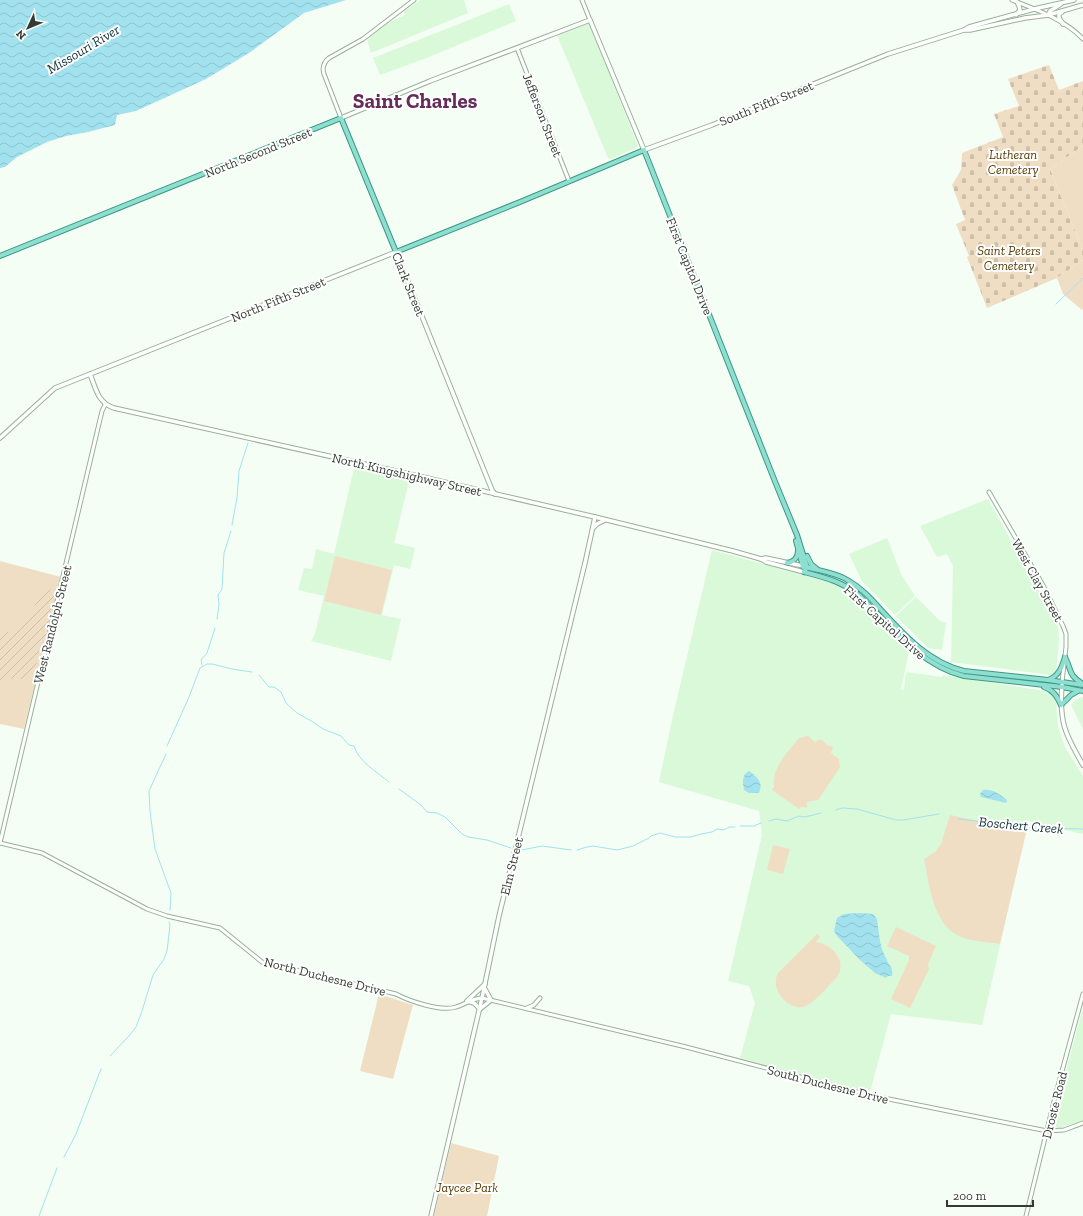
<svg xmlns="http://www.w3.org/2000/svg" width="1083" height="1216" viewBox="0 0 1083 1216" font-family="'Zilla Slab',serif">
  <defs>
    <pattern id="cemetery-stones" width="16" height="16" patternUnits="userSpaceOnUse"><rect width="16" height="16" fill="#f0dec4"/><path d="M2 7V4a2 2 0 0 1 4 0v3zM10 15v-3a2 2 0 0 1 4 0v3z" fill="#cebfa9"/></pattern>
    <pattern id="garden-furrows" width="10" height="10" patternUnits="userSpaceOnUse"><rect width="10" height="10" fill="#f0dec4"/><path d="M-1 1l2-2M0 10L10 0M9 11l2-2" fill="none" stroke="#cebfa9"/></pattern>
    <pattern id="water-waves" width="16" height="10" patternUnits="userSpaceOnUse"><rect width="16" height="10" fill="#a2e2ef"/><path d="M0 5q4-4 8 0t8 0" fill="none" stroke="#8cc3cd"/></pattern>
  </defs>
  <rect width="100%" height="100%" fill="#f4fef4"/>
  <g fill="#daf9d9">
    <path d="M 420,0 L 464,0 L 468,13 L 371,53 L 367,40 L 388,23 L 405,15 L 404,11 Z"/>
    <path d="M 509,4 L 516,21 L 424,59 L 380,75 L 373,58 Z"/>
    <path d="M 589,22 L 638,146 L 636,148 L 611,159 L 608,158 L 557,35 Z"/>
    <path d="M 355,464 L 410,476 L 410,477 L 394,543 L 415,548 L 410,569 L 394,565 L 382,615 L 401,619 L 391,661 L 311,641 L 315,634 L 324,596 L 298,590 L 304,568 L 312,569 L 316,549 L 334,554 Z"/>
    <path d="M 988,499 L 1053,615 L 1058,628 L 1059,639 L 1056,672 L 1050,675 L 951,662 L 953,566 L 947,554 L 937,557 L 920,526 Z"/>
    <path d="M 887,538 L 901,574 L 915,596 L 895,615 L 862,581 L 849,554 Z"/>
    <path d="M 712,550 L 829,582 L 838,586 L 858,598 L 909,651 L 901,690 L 904,690 L 906,672 L 942,677 L 943,675 L 1051,692 L 1056,703 L 1058,727 L 1065,747 L 1083,776 L 1083,833 L 1082,834 L 1028,821 L 982,1025 L 891,1014 L 870,1092 L 740,1058 L 755,1003 L 749,986 L 728,981 L 762,835 L 759,811 L 659,782 L 672,720 Z"/>
    <path d="M 916,597 L 940,621 L 946,623 L 942,650 L 928,648 L 896,616 Z"/>
    <path d="M 1083,697 L 1083,729 L 1071,705 L 1076,699 Z"/>
    <path d="M 1083,1008 L 1083,1121 L 1059,1128 L 1054,1126 L 1052,1122 Z"/>
  </g>
  <path fill="url(#cemetery-stones)" d="M 1049,65 L 1059,90 L 1083,81 L 1083,146 L 1050,169 L 1083,250 L 1083,260 L 1057,278 L 987,308 L 967,257 L 969,256 L 956,224 L 965,220 L 952,185 L 961,170 L 962,153 L 1003,137 L 994,114 L 1019,106 L 1008,79 Z"/>
  <g fill="#f0dec4">
    <path d="M 1083,146 L 1083,250 L 1050,169 Z"/>
    <path d="M 1083,260 L 1083,309 L 1082,310 L 1063,294 L 1057,278 Z"/>
    <path d="M 335,556 L 392,570 L 381,615 L 324,601 Z"/>
    <path d="M 0,561 L 61,577 L 24,729 L 0,724 Z"/>
    <path d="M 808,736 L 815,742 L 821,739 L 827,745 L 833,747 L 831,753 L 839,759 L 840,767 L 818,800 L 807,802 L 806,805 L 808,806 L 806,808 L 804,807 L 800,807 L 799,809 L 772,790 L 774,787 C 771,768 788,752 799,738 Z"/>
    <path d="M 950,815 L 1010,827 L 1027,829 L 1000,944 C 989,942 970,941 961,937 C 933,926 929,884 924,859 L 935,852 L 941,844 Z"/>
    <path d="M 773,845 L 790,849 L 783,874 L 767,870 Z"/>
    <path d="M 896,927 L 936,946 L 928,964 L 929,969 L 910,1008 L 891,999 L 909,960 L 909,956 L 887,946 Z"/>
    <path d="M 817,934 L 820,937 L 816,942 C 832,944 848,961 837,977 C 830,984 815,1002 806,1006 C 789,1013 769,989 778,973 Z"/>
    <path d="M 379,994 L 413,1005 L 393,1079 L 360,1071 Z"/>
    <path d="M 451,1143 L 499,1156 L 487,1216 L 434,1216 Z"/>
  </g>
  <path fill="url(#garden-furrows)" d="M 54,589 L 57,590 L 46,637 L 39,644 C 40,652 37,670 31,675 C 29,678 25,679 22,680 L 19,677 L 0,681 L 0,635 C 11,631 22,627 29,618 C 39,605 32,592 54,589 Z"/>
  <g fill="url(#water-waves)">
    <path d="M 0,0 L 346,0 L 304,13 L 249,53 L 206,79 L 136,111 L 117,115 L 115,125 L 88,132 L 66,136 L 47,142 L 17,157 L 5,167 L 0,168 Z"/>
    <path d="M 749,771 C 757,777 764,782 759,793 L 749,793 L 744,790 C 743,783 741,775 749,771 Z"/>
    <path d="M 983,790 C 993,789 999,794 1007,800 L 1006,803 L 981,797 L 980,794 Z"/>
    <path d="M 861,913 L 873,914 L 877,919 C 879,930 879,946 885,956 C 888,964 894,968 892,976 L 888,976 L 886,978 L 875,973 L 860,960 L 837,936 L 834,931 L 837,918 L 844,914 Z"/>
  </g>
  <g fill="none" stroke-linecap="round" stroke-linejoin="round">
    <g stroke="#a2e2ef" stroke-width="1">
      <path d="M 1056,304 L 1083,278"/>
      <path d="M 232,525 L 237,498 L 239,471 L 248,443"/>
      <path d="M 217,619 L 219,605 L 218,595 L 222,589 L 224,553 L 231,531"/>
      <path d="M 202,665 L 201,660 L 207,653 L 215,628"/>
      <path d="M 259,675 L 269,687 L 274,687 L 281,692 L 286,703 L 297,713 L 313,722 L 323,729 L 341,736 L 349,745 L 354,746 C 358,761 377,772 389,782"/>
      <path d="M 167,746 L 189,697 L 200,668 L 207,664 L 212,664 L 232,669 L 252,672"/>
      <path d="M 166,754 L 149,791 L 150,812 L 155,849 L 171,893 L 170,910"/>
      <path d="M 399,789 L 421,805 L 427,812 L 437,813 L 445,817 L 462,834 L 468,837 L 487,840 L 511,848"/>
      <path d="M 836,810 L 842,808 L 857,809 L 896,820 L 903,820 L 939,814"/>
      <path d="M 958,819 L 976,821 L 987,824 L 1029,828 L 1083,829"/>
      <path d="M 769,821 L 776,819 L 787,821 L 799,816 L 805,817 L 821,813"/>
      <path d="M 740,826 L 754,826 L 761,823"/>
      <path d="M 522,850 L 542,846 L 571,850"/>
      <path d="M 577,850 L 587,847 L 593,846 L 617,850 L 633,846 L 649,838 L 651,836 L 660,833 L 675,837 L 691,837 L 701,834 L 712,832 L 717,829 L 724,830 L 729,827 L 735,827"/>
      <path d="M 110,1056 L 129,1036 L 136,1027 L 142,1011 L 153,975 L 164,959 L 167,951 L 170,925 L 169,922"/>
      <path d="M 64,1157 L 76,1134 L 101,1069"/>
      <path d="M 39,1216 L 57,1168"/>
    </g>
    <defs>
      <g id="tertiary">
        <path d="M 582,0 L 590,20"/>
        <path d="M 1012,0 C 1037,10 1064,19 1083,39"/>
        <path d="M 517,48 L 569,181"/>
        <path d="M 341,118 L 324,74 C 322,68 323,63 329,58 L 363,39 L 414,0"/>
        <path d="M 989,492 L 1044,587 L 1063,626 L 1066,634 L 1066,647 L 1062,682"/>
        <path d="M 0,843 L 42,853 L 147,909 L 167,916 L 220,928 L 262,962 L 396,994 C 409,1001 441,1012 456,1007 C 467,1004 469,999 482,998 L 686,1047 L 869,1095 L 1047,1131 L 1064,1130 L 1083,1123"/>
        <path d="M 0,843 L 102,411 L 105,405"/>
        <path d="M 527,1008 L 534,1005 L 540,998"/>
        <path d="M 1026,1216 L 1055,1097 L 1083,994"/>
      </g>
      <g id="secondary">
        <path d="M 1062,12 L 1059,14 L 1059,18 L 1063,24"/>
        <path d="M 1016,15 L 1020,10 L 1019,6 L 1017,2"/>
        <path d="M 1048,15 L 1050,11 L 1061,4"/>
        <path d="M 964,30 L 970,30 L 1025,18 L 1048,15 L 1083,5"/>
        <path d="M 341,118 L 430,81 L 590,20 L 644,150 L 712,125 L 888,54 L 964,30 L 969,27 L 1034,9 L 1074,0"/>
        <path d="M 90,374 C 96,389 98,403 114,408 L 427,478 L 595,517 L 733,551 L 761,559 L 766,562 L 804,572"/>
        <path d="M 0,438 L 55,388 L 396,252 L 492,490 L 495,494"/>
        <path d="M 593,528 L 597,524 L 605,520"/>
        <path d="M 761,559 L 766,558 L 803,566"/>
        <path d="M 1062,685 C 1059,722 1065,734 1083,765"/>
        <path d="M 467,1001 L 474,1003 L 480,1009 L 491,1000 L 485,989"/>
        <path d="M 467,1001 L 485,984"/>
        <path d="M 431,1216 L 482,998 L 499,916 L 585,563 L 595,517"/>
      </g>
      <g id="primary">
        <path d="M 0,256 L 341,118 L 396,252 L 520,202 L 644,150 L 776,484 L 797,535 L 807,567 L 804,572"/>
        <path d="M 796,541 L 803,567"/>
        <path d="M 807,556 L 811,564 L 817,569"/>
        <path d="M 787,563 C 793,562 798,558 798,551"/>
        <path d="M 803,566 C 818,571 836,572 849,581 C 863,589 873,601 883,612 C 906,637 930,663 964,671 L 1048,680 L 1083,685"/>
        <path d="M 804,572 C 827,578 840,581 859,595 C 889,625 921,666 964,676 L 1062,687 L 1083,691"/>
        <path d="M 1065,657 C 1072,671 1068,675 1083,684"/>
        <path d="M 1048,680 C 1059,676 1062,667 1065,657"/>
        <path d="M 1044,687 C 1053,690 1057,696 1061,705 L 1071,695 L 1078,691"/>
      </g>
    </defs>
    <use href="#tertiary" stroke="#98b198" stroke-width="5"/>
    <use href="#secondary" stroke="#98b198" stroke-width="5.5"/>
    <use href="#primary" stroke="#3d9885" stroke-width="6"/>
    <use href="#tertiary" stroke="#fff" stroke-width="3"/>
    <use href="#secondary" stroke="#fff" stroke-width="3.5"/>
    <use href="#primary" stroke="#8edfd0" stroke-width="4"/>
  </g>
  <g text-anchor="middle" stroke-width="4" stroke-linejoin="round" paint-order="stroke">
    <g font-size="13" fill="#323c32" stroke="#fff">
      <text transform="translate(766 103) rotate(-22)" y="5">South Fifth Street</text>
      <text transform="translate(543 115) rotate(69)" y="5">Jefferson Street</text>
      <text transform="translate(258 152) rotate(-22)" y="5">North Second Street</text>
      <text transform="translate(690 266) rotate(68)" y="5">First Capitol Drive</text>
      <text transform="translate(409 284) rotate(68)" y="5">Clark Street</text>
      <text transform="translate(278 299) rotate(-22)" y="5">North Fifth Street</text>
      <text transform="translate(407 474) rotate(13)" y="5">North Kingshighway Street</text>
      <text transform="translate(1038 580) rotate(61)" y="5">West Clay Street</text>
      <text transform="translate(885 622) rotate(42)" y="5">First Capitol Drive</text>
      <text transform="translate(52 624) rotate(-76)" y="5">West Randolph Street</text>
      <text transform="translate(511 866) rotate(-76)" y="5">Elm Street</text>
      <text transform="translate(325 976) rotate(14)" y="5">North Duchesne Drive</text>
      <text transform="translate(828 1084) rotate(14)" y="5">South Duchesne Drive</text>
      <text transform="translate(1054 1105) rotate(-76)" y="5">Droste Road</text>
    </g>
    <g font-size="13" font-style="italic" fill="#583b02" stroke="#fff">
      <text x="1013" y="159">Lutheran<tspan x="1013" dy="15">Cemetery</tspan></text>
      <text x="1009" y="255">Saint Peters<tspan x="1009" dy="15">Cemetery</tspan></text>
      <text x="467" y="1192">Jaycee Park</text>
    </g>
    <g font-size="14" font-style="italic" fill="#133339" stroke="#fff">
      <text transform="translate(83 49) rotate(-31)" y="5">Missouri River</text>
      <text transform="translate(1021 825) rotate(5)" y="5">Boschert Creek</text>
    </g>
    <g font-size="21" font-weight="bold" fill="#652d59" stroke="#fff">
      <text x="415" y="108">Saint Charles</text>
    </g>
  </g>
  <g transform="translate(28 28) rotate(226)" stroke="#ffffff" stroke-width="3" paint-order="stroke">
  <path d="M0-3L7 15L0 10L-7 15Z" fill="#323c32"/>
  <text y="-6" font-size="11" font-weight="bold" text-anchor="middle" fill="#323c32">N</text>
  </g>
  <path d="M947 1200v6h86v-6" fill="none" stroke="#323c32" stroke-width="2"/>
  <text x="953" y="1200" font-size="12" fill="#323c32" stroke="#ffffff" stroke-width="3" paint-order="stroke">200 m</text>
</svg>
